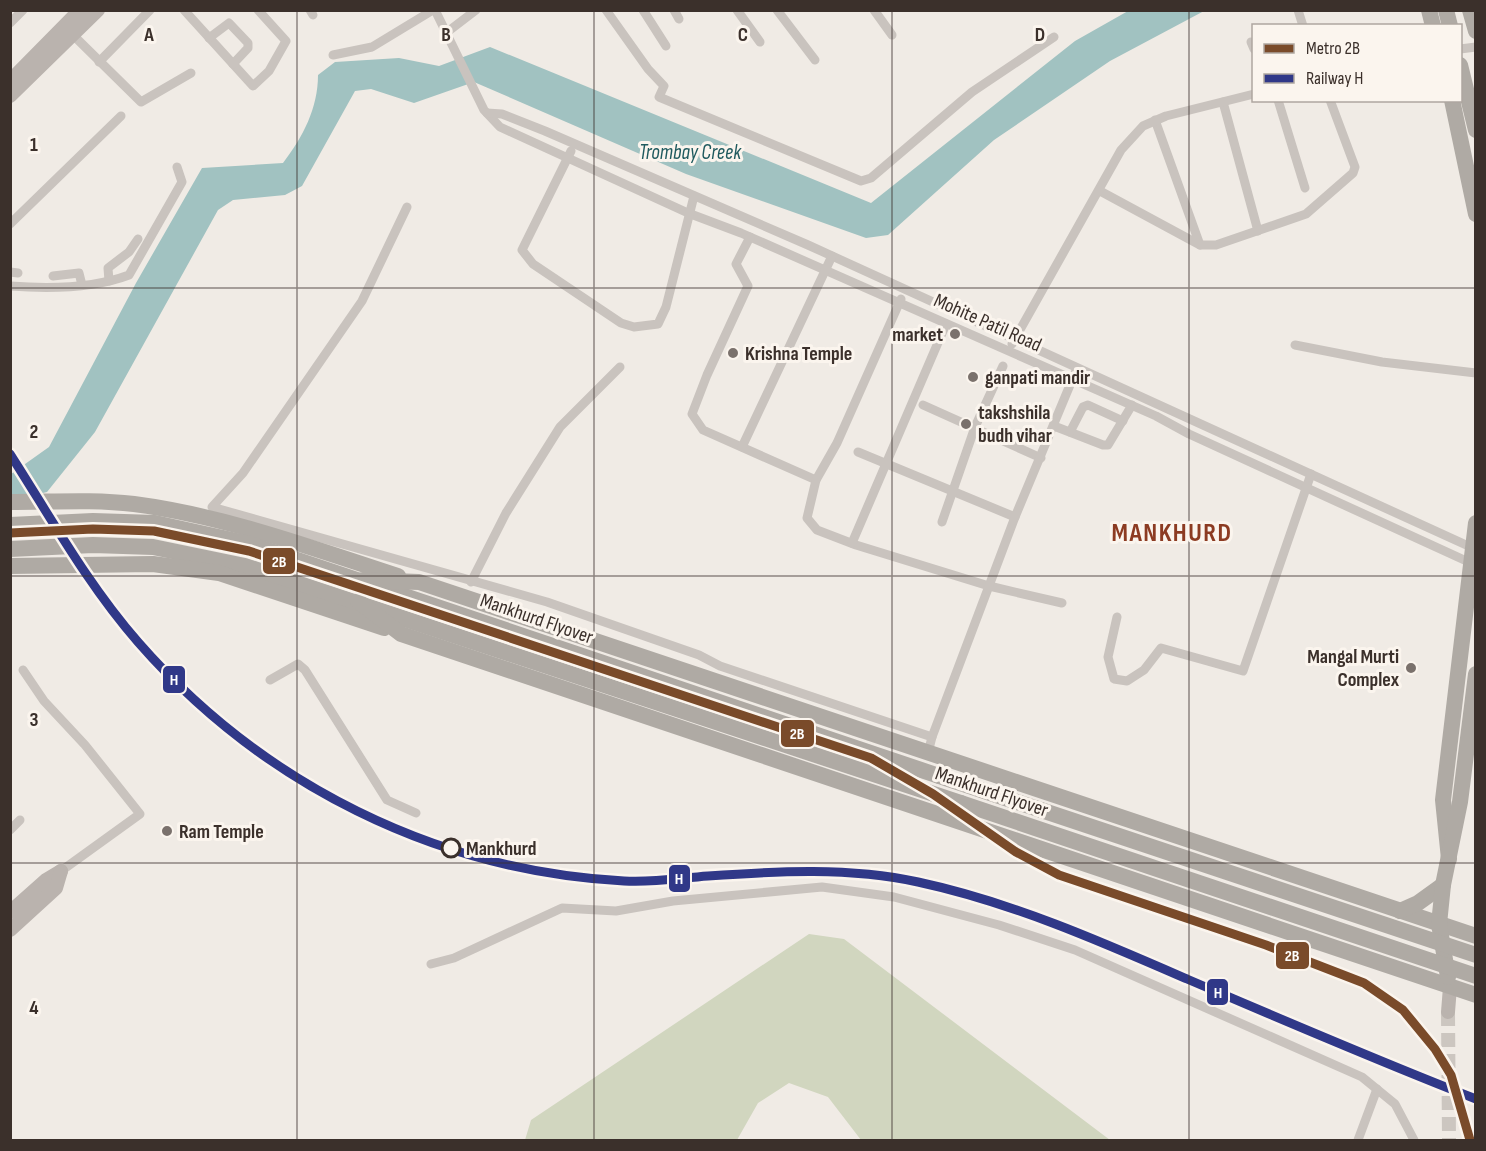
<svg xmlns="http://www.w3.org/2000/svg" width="1486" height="1151" viewBox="0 0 1486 1151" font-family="'Sofia Sans Condensed',sans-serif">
  <rect width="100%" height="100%" fill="#f0ebe5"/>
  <path fill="#d1d6bf" d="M 809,934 L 844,939 L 1110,1140 L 861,1140 L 828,1097 L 789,1083 L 758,1103 L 737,1140 L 525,1140 L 531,1120 Z"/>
  <path fill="#a1c2c1" d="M 1128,11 L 1204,11 L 1110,61 L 994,140 L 888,235 L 866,238 L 686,174 L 474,82 L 414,103 L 371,89 L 355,91 L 302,186 L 285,195 L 233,200 L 218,210 L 95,432 L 47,492 L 11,501 L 11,474 L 49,447 L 136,283 L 202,168 L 283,163 C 303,137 318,108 318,75 L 335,62 L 399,58 L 439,66 L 490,47 L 871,203 L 1075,41 Z"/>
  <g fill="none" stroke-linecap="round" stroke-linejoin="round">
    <path stroke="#ccc6c0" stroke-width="14" stroke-dasharray="14 7" stroke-linecap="butt" d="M 1448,1012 L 1449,1140"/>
    <g stroke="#c9c3be" stroke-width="9">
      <path d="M 184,10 L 253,86 L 269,71 L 286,41 L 258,10"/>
      <path d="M 310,10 L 313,15"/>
      <path d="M 435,10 L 484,110 L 500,127 L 688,213 L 741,233 L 1156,416 L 1189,434 L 1473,564"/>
      <path d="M 606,10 L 648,69 L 664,86 L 659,97 L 861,181 L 871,178 L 972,92 L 1054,37"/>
      <path d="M 643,10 L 666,46"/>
      <path d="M 674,10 L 679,19"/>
      <path d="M 737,10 L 760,42"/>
      <path d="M 777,10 L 815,60"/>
      <path d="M 874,10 L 892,35"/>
      <path d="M 1298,10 L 1303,26"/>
      <path d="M 10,23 L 23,10"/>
      <path d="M 446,33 L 476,10"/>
      <path d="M 73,35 L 141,102 L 191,73"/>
      <path d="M 209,38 L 229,23 L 248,43 L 248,48 L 233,64"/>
      <path d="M 1251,42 L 1254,49"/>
      <path d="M 1460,49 L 1476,47"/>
      <path d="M 333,55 L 372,47 L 433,10"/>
      <path d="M 99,62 L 150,10"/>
      <path d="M 1278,100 L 1305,188"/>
      <path d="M 1223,102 L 1258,231"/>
      <path d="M 487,113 L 502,114 L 545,131 L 808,245 L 1475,549"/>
      <path d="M 1155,120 L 1200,245"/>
      <path d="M 571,151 L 522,250 L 533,264 L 621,323 L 634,327 L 658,324 L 666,307 L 694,196"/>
      <path d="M 1100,191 L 1200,245 L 1216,245 L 1306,214 L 1353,173 L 1355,167 L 1330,100"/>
      <path d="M 407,207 L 362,301 L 243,473 L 212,507 L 547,602 L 699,655 L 720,666 L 932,737 L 928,753"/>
      <path d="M 10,224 L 121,116"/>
      <path d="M 750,237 L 736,264 L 748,286 L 707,375 L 692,414 L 703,430 L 816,480"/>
      <path d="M 10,272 L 18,273"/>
      <path d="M 53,276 L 79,273 L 82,285"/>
      <path d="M 109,281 L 108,268 L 129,252 L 138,239"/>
      <path d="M 10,286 C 49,289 92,289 129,275 L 182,182 L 177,167"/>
      <path d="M 901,299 L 837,443 L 816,480 L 807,518 L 817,530 L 856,545 L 989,586 L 1062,603"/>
      <path d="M 1012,344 L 1121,150 L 1143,126 L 1166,116 L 1254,94"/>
      <path d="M 1295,345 L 1382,362 L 1476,373"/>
      <path d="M 923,405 L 1041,458"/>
      <path d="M 1054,426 L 1103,445 L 1108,445 L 1132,405"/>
      <path d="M 1070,432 L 1083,407 L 1088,405 L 1123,421"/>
      <path d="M 742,447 L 832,256"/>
      <path d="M 858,452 L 1015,517"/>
      <path d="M 942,522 L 975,427 L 1003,366"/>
      <path d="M 852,543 L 946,324"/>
      <path d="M 471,582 L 506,513 L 560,427 L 620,367"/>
      <path d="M 1117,617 L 1108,657 L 1114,679 L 1127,681 L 1144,670 L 1161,648 L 1243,671 L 1311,474"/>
      <path d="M 23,670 L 44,701 L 85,745 L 140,814 L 61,871"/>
      <path d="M 270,680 L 298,664 L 305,670 L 387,800 L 416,813"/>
      <path d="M 932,737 L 1015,517 L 1075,373"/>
      <path d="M 10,830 L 20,820"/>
      <path d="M 431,964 L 454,958 L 562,908 L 616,911 L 673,901 L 822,887 L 894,897 L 999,925 L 1075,950 L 1362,1077 L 1395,1104 L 1414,1140"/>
      <path d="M 1358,1140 L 1377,1089"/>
    </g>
    <g stroke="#bab3ae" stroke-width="14">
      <path d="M 10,81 L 80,10"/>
      <path d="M 10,96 L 98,10"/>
      <path d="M 10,912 L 46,880 L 61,871"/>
      <path d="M 10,930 L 56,888 L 61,871"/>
      <path d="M 1448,1012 L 1450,987"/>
    </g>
    <g stroke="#afaaa4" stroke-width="16">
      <path d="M 1429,10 L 1433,26"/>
      <path d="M 1446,10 L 1450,26"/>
      <path d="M 1470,10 L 1476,31"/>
      <path d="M 1460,65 L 1476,130"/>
      <path d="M 1452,100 L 1476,214"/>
      <path d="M 10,502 C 52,502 93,499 134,504 C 225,516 312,548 398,576"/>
      <path d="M 10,525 L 93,521 L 155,523 L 250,544 L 939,776"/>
      <path d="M 10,549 L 93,545 L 153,547 L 245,566 L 961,803"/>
      <path d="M 10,566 L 153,564 L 219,573 L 384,628"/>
      <path d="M 363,580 L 419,582 L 1476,936"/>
      <path d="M 358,601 L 401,634 L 1476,995"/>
      <path d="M 1449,859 L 1443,800 L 1476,523"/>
      <path d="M 1400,911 L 1418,903 L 1443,885"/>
      <path d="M 1448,977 L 1439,924 L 1443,885 L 1460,802 L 1476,674"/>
    </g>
    <g stroke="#afaaa4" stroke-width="16">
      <path d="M 939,776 L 1476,955"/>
      <path d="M 961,803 L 1476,976"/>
    </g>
    <defs>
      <path id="rail-1" d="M 10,454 C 51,518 88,585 138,642 C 262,784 436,871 624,881 C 652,883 680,878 708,876 C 778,871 849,867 918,882 C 1011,902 1100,941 1187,979 C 1283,1020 1378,1061 1476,1099"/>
    </defs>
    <use href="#rail-1" stroke="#fbf5ee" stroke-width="14"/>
    <use href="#rail-1" stroke="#303888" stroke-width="9"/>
    <defs>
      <path id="metro-1" d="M 10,533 L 93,529 L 154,531 L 249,551 L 871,758 L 933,794 L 1016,852 L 1059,875 L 1266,945 L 1364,983 L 1403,1010 L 1435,1049 L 1451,1075 L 1470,1140"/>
    </defs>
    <use href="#metro-1" stroke="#fbf5ee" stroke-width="14"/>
    <use href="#metro-1" stroke="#7a4b2a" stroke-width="9"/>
  </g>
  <path fill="none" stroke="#3b302b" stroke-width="1.5" stroke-opacity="0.55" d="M 297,10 L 297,1140M 594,10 L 594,1140M 892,10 L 892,1140M 1189,10 L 1189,1140M 10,288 L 1476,288M 10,576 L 1476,576M 10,863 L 1476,863"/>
  <g fill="#7a716c" stroke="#fbf5ee" stroke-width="2">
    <circle cx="955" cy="334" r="6"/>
    <circle cx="733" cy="353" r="6"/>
    <circle cx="973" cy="377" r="6"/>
    <circle cx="966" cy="424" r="6"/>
    <circle cx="1411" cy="668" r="6"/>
    <circle cx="167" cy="831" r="6"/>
  </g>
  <circle fill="#fbf5ee" stroke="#3b302b" stroke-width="3" cx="451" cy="848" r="9"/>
  <g text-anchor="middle" stroke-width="6" stroke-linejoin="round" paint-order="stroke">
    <g font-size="20" fill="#3b302b" stroke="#fbf5ee">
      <text transform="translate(988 322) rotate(24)" y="7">Mohite Patil Road</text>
      <text transform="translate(537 618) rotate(19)" y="7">Mankhurd Flyover</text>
      <text transform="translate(992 791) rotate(19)" y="7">Mankhurd Flyover</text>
    </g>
    <g font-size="20" font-weight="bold" fill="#3b302b" stroke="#fbf5ee" text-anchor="start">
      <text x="943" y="341" text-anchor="end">market</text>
      <text x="745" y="360">Krishna Temple</text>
      <text x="985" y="384">ganpati mandir</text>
      <text x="978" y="419">takshshila<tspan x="978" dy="23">budh vihar</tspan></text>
      <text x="1399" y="663" text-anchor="end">Mangal Murti<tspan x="1399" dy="23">Complex</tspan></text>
      <text x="179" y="838">Ram Temple</text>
    </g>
    <g font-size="20" font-weight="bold" fill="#3b302b" stroke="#fbf5ee" text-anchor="start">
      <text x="466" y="855">Mankhurd</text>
    </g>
    <g font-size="21" font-style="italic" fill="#1f5a5e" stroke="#fbf5ee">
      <text x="690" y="159">Trombay Creek</text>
    </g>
    <g font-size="26" font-weight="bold" letter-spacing="1.5" fill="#8c3b22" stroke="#fbf5ee">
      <text x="1172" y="541">MANKHURD</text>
    </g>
  </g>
  <g font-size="20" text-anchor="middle" font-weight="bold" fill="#3b302b" stroke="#fbf5ee" stroke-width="6" stroke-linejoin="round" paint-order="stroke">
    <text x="149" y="41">A</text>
    <text x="446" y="41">B</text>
    <text x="743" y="41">C</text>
    <text x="1040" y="41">D</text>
    <text x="34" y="151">1</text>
    <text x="34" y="438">2</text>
    <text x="34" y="726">3</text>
    <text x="34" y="1014">4</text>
  </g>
  <g stroke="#fbf5ee" stroke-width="2">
    <rect x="262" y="547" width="34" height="28" rx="6" fill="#7a4b2a"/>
    <rect x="162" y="665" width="24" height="29" rx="6" fill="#303888"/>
    <rect x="780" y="719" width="35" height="29" rx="6" fill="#7a4b2a"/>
    <rect x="668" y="864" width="23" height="29" rx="6" fill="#303888"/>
    <rect x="1275" y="941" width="35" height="29" rx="6" fill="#7a4b2a"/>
    <rect x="1206" y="978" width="23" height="28" rx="6" fill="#303888"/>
  </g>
  <g font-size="16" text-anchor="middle" font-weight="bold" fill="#fff">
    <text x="279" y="567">2B</text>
    <text x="174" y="685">H</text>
    <text x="797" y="739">2B</text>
    <text x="679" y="884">H</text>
    <text x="1292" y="961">2B</text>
    <text x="1218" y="998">H</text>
  </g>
  <rect width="1486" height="1151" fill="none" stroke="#3b302b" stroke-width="24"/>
  <rect x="1252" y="24" width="210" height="78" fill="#fbf5ee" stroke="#aea6a0" stroke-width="1.5"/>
  <rect x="1264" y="44" width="30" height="9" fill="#7a4b2a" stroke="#aea6a0" stroke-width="1.5"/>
  <text x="1306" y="54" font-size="18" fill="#3b302b">Metro 2B</text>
  <rect x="1264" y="74" width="30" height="9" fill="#303888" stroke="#aea6a0" stroke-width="1.5"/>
  <text x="1306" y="84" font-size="18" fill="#3b302b">Railway H</text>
</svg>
